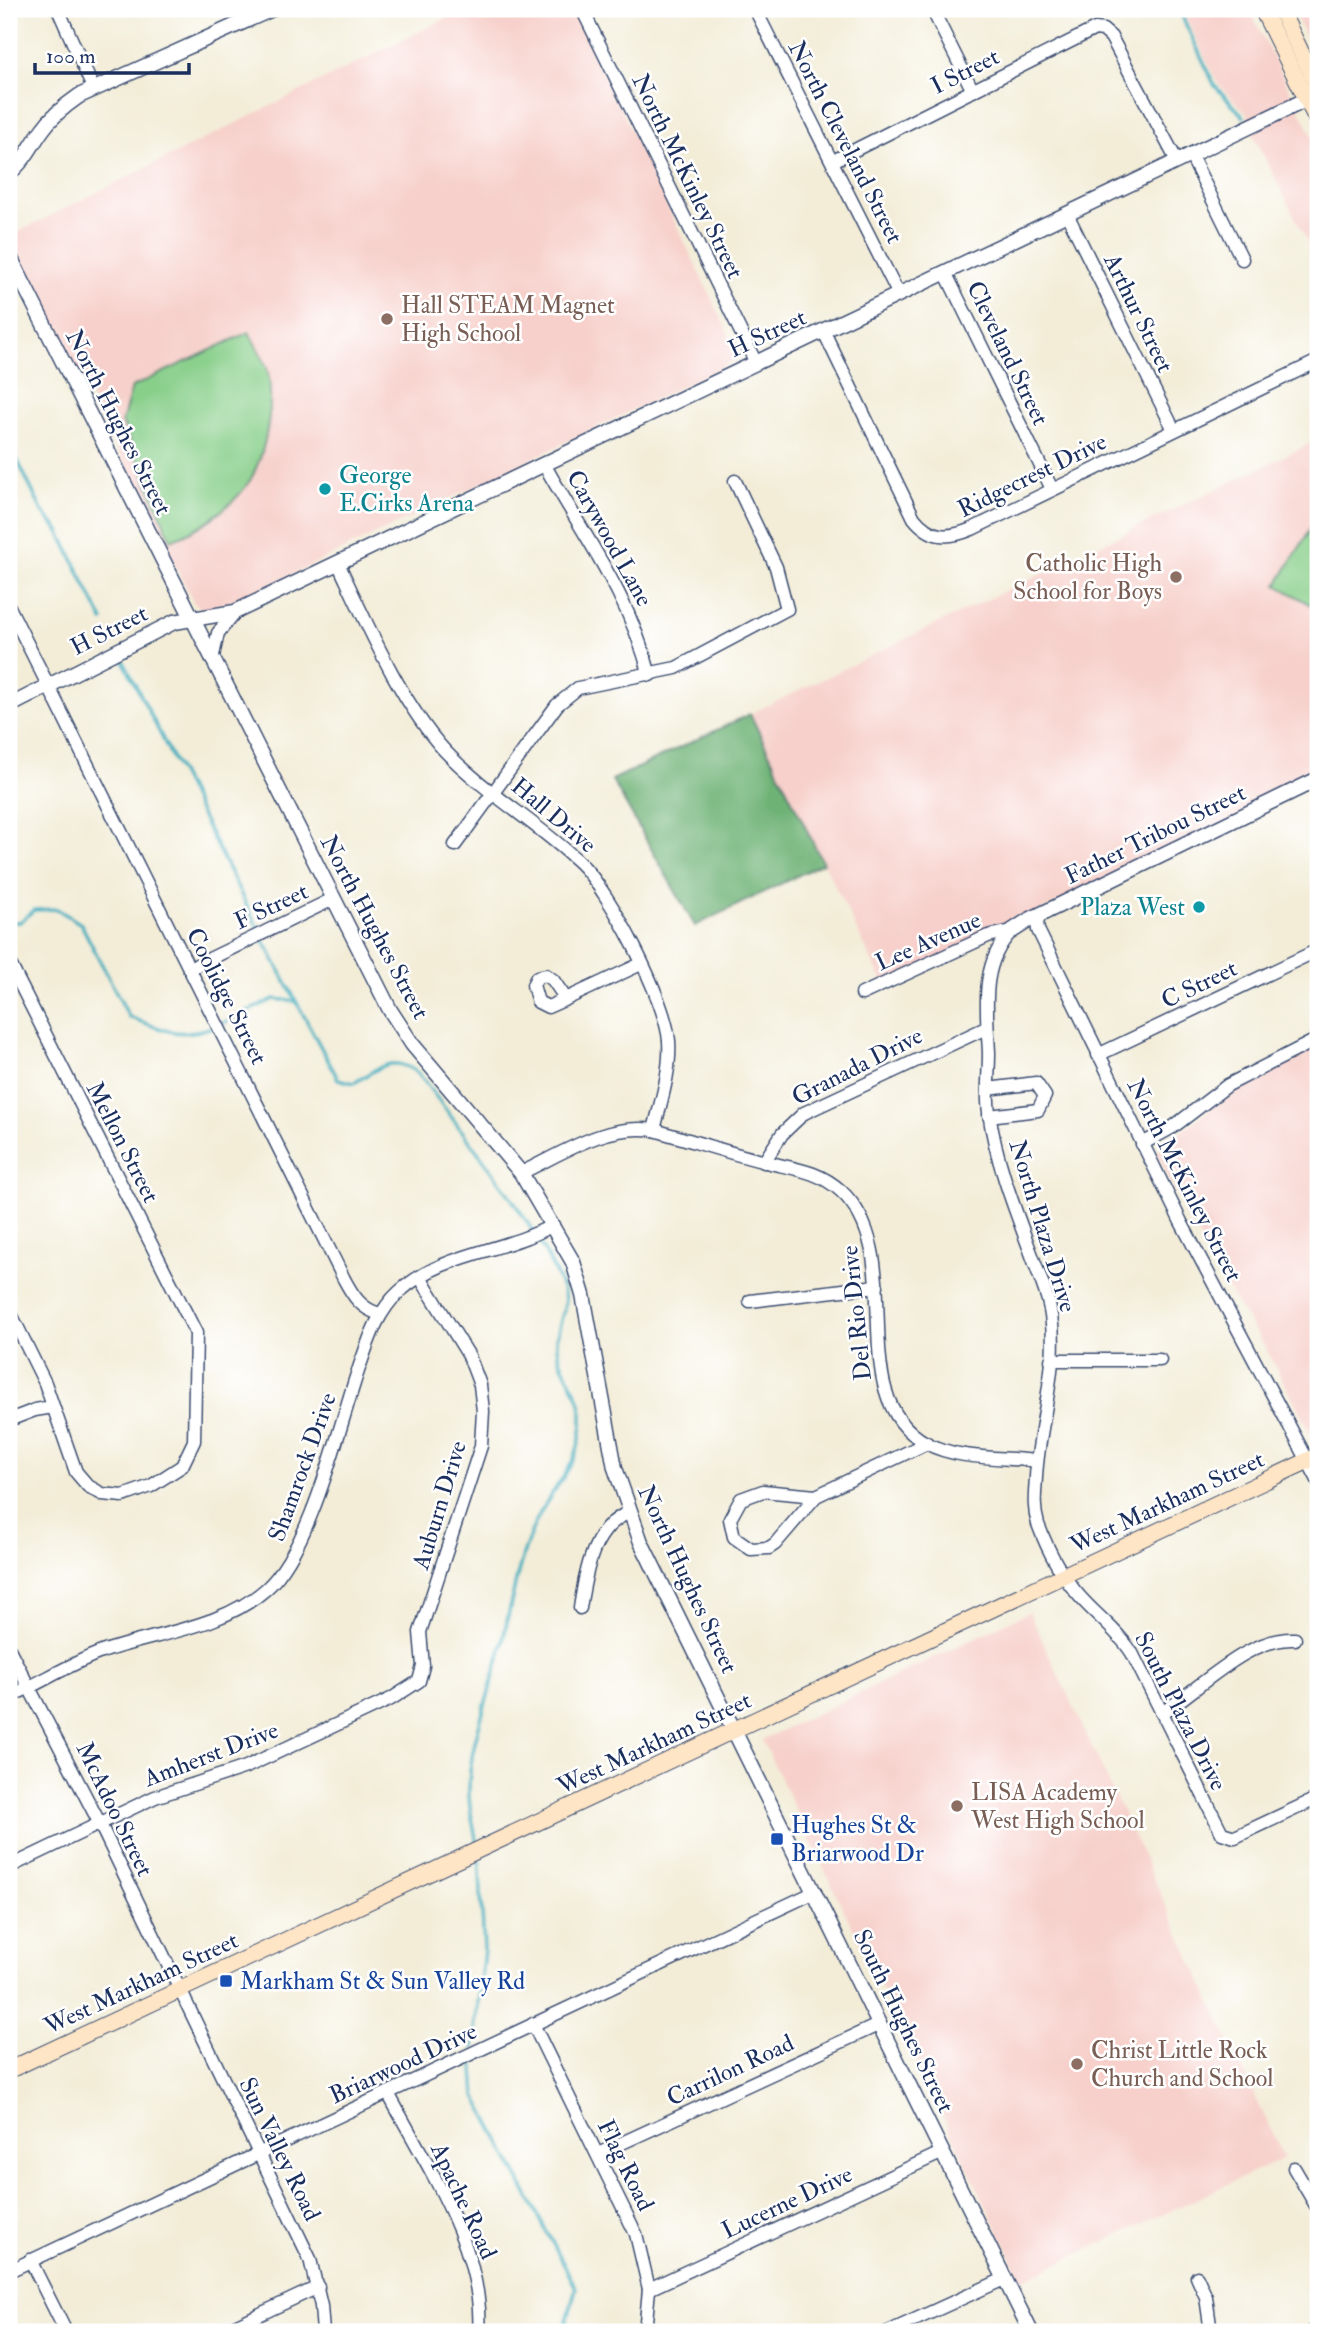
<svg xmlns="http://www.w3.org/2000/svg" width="1327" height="2341" viewBox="0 0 1327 2341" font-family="'IM FELL Double Pica',serif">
  <rect width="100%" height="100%" fill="#fff"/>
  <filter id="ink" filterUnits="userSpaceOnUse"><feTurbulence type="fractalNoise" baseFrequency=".0143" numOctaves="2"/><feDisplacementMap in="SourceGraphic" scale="14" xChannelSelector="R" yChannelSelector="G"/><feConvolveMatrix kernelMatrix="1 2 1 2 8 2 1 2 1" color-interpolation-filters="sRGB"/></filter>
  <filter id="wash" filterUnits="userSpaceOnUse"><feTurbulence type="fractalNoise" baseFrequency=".00686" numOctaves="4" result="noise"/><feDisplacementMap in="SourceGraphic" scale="28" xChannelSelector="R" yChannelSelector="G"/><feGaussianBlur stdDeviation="1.57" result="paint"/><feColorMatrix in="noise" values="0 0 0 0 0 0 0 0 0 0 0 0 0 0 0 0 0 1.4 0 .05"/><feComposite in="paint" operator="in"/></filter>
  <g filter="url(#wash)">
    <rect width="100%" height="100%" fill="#f3edd8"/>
    <g fill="#f7d0cb">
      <path d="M 465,9 L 573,9 L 740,358 L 241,599 L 204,610 L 194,603 L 10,236 Z"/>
      <path d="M 1182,9 L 1249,9 L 1318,147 L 1318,262 L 1254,137 L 1247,114 L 1218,84 Z"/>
      <path d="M 1292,9 L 1318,9 L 1318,61 Z"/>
      <path d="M 1318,440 L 1318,779 L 884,985 L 750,714 Z"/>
      <path d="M 1318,1047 L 1318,1437 L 1309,1429 L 1266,1349 L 1220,1277 L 1156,1153 L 1228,1093 Z"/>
      <path d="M 1029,1612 L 1284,2158 L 1022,2280 L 762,1740 Z"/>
    </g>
    <g fill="#88cf8a" stroke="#527f74" stroke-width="2">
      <path d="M 249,332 C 255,345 265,359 268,372 C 274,402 267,445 254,473 C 240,502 200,530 171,540 L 122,422 L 132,387 Z"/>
      <path d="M 1317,518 L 1318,519 L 1318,609 L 1277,585 Z"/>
    </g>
    <path fill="#6eb276" stroke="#44706a" stroke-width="2" d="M 750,714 L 823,863 L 695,926 L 612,780 Z"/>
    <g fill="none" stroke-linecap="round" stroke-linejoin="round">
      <g stroke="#41aebf" stroke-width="3.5">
        <path d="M 1169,9 L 1180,12 L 1215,86 L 1244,117"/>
        <path d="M 9,443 L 42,511 L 59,531 L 103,621"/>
        <path d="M 123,660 L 259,930"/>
        <path d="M 9,922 L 20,922 L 34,910 L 57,909 L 81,924 L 129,1017 C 164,1030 177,1039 213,1027"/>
        <path d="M 262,937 L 296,1001"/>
        <path d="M 221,1024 L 274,999 L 296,1001 L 338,1079 L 354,1083 C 379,1068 392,1053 419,1074 C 464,1136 537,1221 563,1291 C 570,1308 555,1325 557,1347 C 560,1372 582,1392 582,1417 C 582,1467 555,1481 536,1521 C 517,1562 511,1606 501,1649 C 490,1697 468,1744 469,1794 C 469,1811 475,1829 477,1846"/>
        <path d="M 473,2048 L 484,1950 L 479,1854"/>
        <path d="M 473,2056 L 476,2096 L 576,2288 L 564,2332"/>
      </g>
    </g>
  </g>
  <g filter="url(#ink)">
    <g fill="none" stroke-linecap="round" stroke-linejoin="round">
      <defs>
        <g id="minor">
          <path d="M 58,9 L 93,88"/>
          <path d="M 582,9 L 756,363"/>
          <path d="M 755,9 L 899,295"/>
          <path d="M 932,9 L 973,91"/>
          <path d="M 1190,154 L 1242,259"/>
          <path d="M 833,161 L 1095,29 L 1103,30 L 1111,37 L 1177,161"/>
          <path d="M 1067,214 L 1174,430"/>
          <path d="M 946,274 L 1052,489"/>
          <path d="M 824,332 L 914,518 C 931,539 948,539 972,529 L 1318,361"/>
          <path d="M 544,464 C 585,538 627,591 650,675"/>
          <path d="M 338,563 C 366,622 401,703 445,751 C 485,793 538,823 580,863 C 610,892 666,1000 669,1041 C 671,1071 661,1101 654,1130"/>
          <path d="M 9,607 L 344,1279 C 353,1296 361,1309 380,1314"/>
          <path d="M 212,660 L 218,633 L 235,612"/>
          <path d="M 455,845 L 557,705 L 578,688 L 676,668 L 787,609 L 776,567 L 735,481"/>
          <path d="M 1041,914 L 1037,922 L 1038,930 L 1181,1222 L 1318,1480"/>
          <path d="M 1012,931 C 979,964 987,1010 989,1053 C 989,1073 986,1093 989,1112 C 997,1173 1027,1238 1047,1297 C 1064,1355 1039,1418 1036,1477 C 1035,1494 1033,1508 1038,1524 C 1048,1551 1062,1577 1081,1598 C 1098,1617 1118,1631 1132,1653 L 1222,1833 L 1235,1837 L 1318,1798"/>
          <path d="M 9,962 L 196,1333 L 194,1441 L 182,1466 L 151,1486 L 123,1496 L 102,1494 L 88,1486 L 76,1472 L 45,1383 L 9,1310"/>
          <path d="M 189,969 L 333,899"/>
          <path d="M 546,975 L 553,980 L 566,999 L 548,1007 L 538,1002 L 533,985 L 537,977 Z"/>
          <path d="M 862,994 L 988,936 L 1012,931"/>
          <path d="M 566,999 L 641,964"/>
          <path d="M 1098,1055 L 1318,950"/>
          <path d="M 988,1089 L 1036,1083 L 1045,1096 L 1038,1110 L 989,1116"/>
          <path d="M 1142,1144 L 1173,1127 L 1228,1085 L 1318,1039"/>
          <path d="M 764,1162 L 782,1134 L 804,1113 L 986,1028"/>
          <path d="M 521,1173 C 563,1153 606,1123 654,1130 C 690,1140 726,1152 762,1161 C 792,1169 817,1169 841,1191 C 912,1257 840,1396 926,1443 C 957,1460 1002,1457 1037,1461"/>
          <path d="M 750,1301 L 877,1286"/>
          <path d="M 1051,1360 L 1160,1360"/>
          <path d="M 9,1420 L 35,1410 L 53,1407"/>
          <path d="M 763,1491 L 816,1496 L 775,1544 L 769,1548 L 751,1549 L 734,1537 L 730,1519 L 741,1499 Z"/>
          <path d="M 816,1496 L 927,1443"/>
          <path d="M 580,1608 C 586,1571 592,1527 630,1512"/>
          <path d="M 9,1649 L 100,1824 L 310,2259 L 321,2306 L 323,2332"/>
          <path d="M 9,1697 C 40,1683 68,1665 99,1653 C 154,1633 221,1629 266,1589 C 311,1549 338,1430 358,1371 C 368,1343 376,1313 399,1292 C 443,1252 503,1253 553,1225"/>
          <path d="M 1162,1713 C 1199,1689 1250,1636 1295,1639"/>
          <path d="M 9,1867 L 155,1797 L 246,1767 L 391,1699 L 419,1681 L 423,1666 L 420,1632 L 481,1446 L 483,1411 L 480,1385 L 469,1356 L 420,1277"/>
          <path d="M 533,2024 L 636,2234 L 649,2289 L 645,2332"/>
          <path d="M 388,2093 C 426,2165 485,2250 479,2332"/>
          <path d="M 598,2154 L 880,2024"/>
          <path d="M 1294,2168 L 1318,2209"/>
          <path d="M 30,2260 L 66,2332"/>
          <path d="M 9,2271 L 815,1892"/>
          <path d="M 1197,2277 L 1206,2297 L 1211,2332"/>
          <path d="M 649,2289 L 943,2152"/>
          <path d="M 222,2332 L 318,2287"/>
          <path d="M 888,2332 L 1004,2279"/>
          <path d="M 1313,2332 L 1318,2325"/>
        </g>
        <g id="tertiary">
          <path d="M 9,173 C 25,161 31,145 43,129 C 52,116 66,105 79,96 L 272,9"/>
          <path d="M 9,255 L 390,1010 L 412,1044 L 521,1173 L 573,1262 L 583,1295 L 615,1468 L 641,1542 L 1031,2332"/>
          <path d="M 9,706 L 174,622 L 235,612 L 1318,94"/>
          <path d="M 1012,931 L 1029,920 L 1318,779"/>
        </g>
        <g id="secondary">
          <path d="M 1262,9 L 1318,122"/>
          <path d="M 1280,9 L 1318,87"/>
          <path d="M 9,2070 L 1318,1456"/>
        </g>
      </defs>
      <use href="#minor" stroke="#3b4c70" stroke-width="15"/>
      <use href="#tertiary" stroke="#3b4c70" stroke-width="17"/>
      <use href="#secondary" stroke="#3b4c70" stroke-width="18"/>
      <use href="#minor" stroke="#fff" stroke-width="12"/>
      <use href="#tertiary" stroke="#fff" stroke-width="14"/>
      <use href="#secondary" stroke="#fee5c5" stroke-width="16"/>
    </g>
  </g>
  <g fill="#8d6e63" stroke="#fff" stroke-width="2.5">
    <circle cx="387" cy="319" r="7"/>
    <circle cx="1176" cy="577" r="7"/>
    <circle cx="957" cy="1806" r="7"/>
    <circle cx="1077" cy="2064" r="7"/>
  </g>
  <g fill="#0f9aa8" stroke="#fff" stroke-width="2.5">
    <circle cx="325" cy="489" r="7"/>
    <circle cx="1199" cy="907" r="7"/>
  </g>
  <g fill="#1a4fb4" stroke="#fff" stroke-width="2.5">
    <rect x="770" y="1832" width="14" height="14" rx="3.5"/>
    <rect x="219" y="1974" width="14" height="14" rx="3.5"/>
  </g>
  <g text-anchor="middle" stroke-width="5" stroke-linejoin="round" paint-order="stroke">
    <g font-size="24" fill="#1b2f5e" stroke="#fff">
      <text transform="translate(965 71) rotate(-27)" y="8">I Street</text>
      <text transform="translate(846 142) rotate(63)" y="8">North Cleveland Street</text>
      <text transform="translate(688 176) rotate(64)" y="8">North McKinley Street</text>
      <text transform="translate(1139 313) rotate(64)" y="8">Arthur Street</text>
      <text transform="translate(767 333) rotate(-25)" y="8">H Street</text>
      <text transform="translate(1008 353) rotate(64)" y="8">Cleveland Street</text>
      <text transform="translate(119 422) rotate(63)" y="8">North Hughes Street</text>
      <text transform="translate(1032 475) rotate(-26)" y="8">Ridgecrest Drive</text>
      <text transform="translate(610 538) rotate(61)" y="8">Carywood Lane</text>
      <text transform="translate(109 630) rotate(-27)" y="8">H Street</text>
      <text transform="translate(554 815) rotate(40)" y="8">Hall Drive</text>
      <text transform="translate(1155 834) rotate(-26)" y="8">Father Tribou Street</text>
      <text transform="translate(271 906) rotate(-25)" y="8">F Street</text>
      <text transform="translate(375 927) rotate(62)" y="8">North Hughes Street</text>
      <text transform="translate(928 941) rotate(-24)" y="8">Lee Avenue</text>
      <text transform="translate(1199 984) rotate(-26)" y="8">C Street</text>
      <text transform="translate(227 996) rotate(63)" y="8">Coolidge Street</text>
      <text transform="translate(857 1066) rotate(-27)" y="8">Granada Drive</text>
      <text transform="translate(123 1142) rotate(63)" y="8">Mellon Street</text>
      <text transform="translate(1185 1180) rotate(63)" y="8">North McKinley Street</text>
      <text transform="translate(1043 1226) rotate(73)" y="8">North Plaza Drive</text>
      <text transform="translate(856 1313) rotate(-96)" y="8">Del Rio Drive</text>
      <text transform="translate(302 1467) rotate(-70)" y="8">Shamrock Drive</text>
      <text transform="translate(1167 1502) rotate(-25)" y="8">West Markham Street</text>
      <text transform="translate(439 1505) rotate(-73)" y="8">Auburn Drive</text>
      <text transform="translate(688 1579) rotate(65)" y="8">North Hughes Street</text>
      <text transform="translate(1181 1711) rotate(63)" y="8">South Plaza Drive</text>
      <text transform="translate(654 1743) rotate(-25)" y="8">West Markham Street</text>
      <text transform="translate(211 1754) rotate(-21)" y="8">Amherst Drive</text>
      <text transform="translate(115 1809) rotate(64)" y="8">McAdoo Street</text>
      <text transform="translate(141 1983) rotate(-25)" y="8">West Markham Street</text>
      <text transform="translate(904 2021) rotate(64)" y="8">South Hughes Street</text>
      <text transform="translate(403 2063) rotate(-25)" y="8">Briarwood Drive</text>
      <text transform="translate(730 2070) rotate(-25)" y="8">Carrilon Road</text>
      <text transform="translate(280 2149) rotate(64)" y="8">Sun Valley Road</text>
      <text transform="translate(626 2165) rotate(64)" y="8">Flag Road</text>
      <text transform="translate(464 2201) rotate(65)" y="8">Apache Road</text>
      <text transform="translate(787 2202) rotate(-25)" y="8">Lucerne Drive</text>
    </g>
    <g font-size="24" fill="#785e54" stroke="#fff" text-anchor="start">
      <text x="401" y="313">Hall STEAM Magnet<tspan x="401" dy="28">High School</tspan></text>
      <text x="1162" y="571" text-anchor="end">Catholic High<tspan x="1162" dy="28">School for Boys</tspan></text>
      <text x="971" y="1800">LISA Academy<tspan x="971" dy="28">West High School</tspan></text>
      <text x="1091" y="2058">Christ Little Rock<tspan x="1091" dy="28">Church and School</tspan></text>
    </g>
    <g font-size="24" fill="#0d838f" stroke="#fff" text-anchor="start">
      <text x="339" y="483">George<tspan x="339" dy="28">E.Cirks Arena</tspan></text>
      <text x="1185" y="915" text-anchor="end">Plaza West</text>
    </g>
    <g font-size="24" fill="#164399" stroke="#fff" text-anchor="start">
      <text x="791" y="1833">Hughes St &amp;<tspan x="791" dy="28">Briarwood Dr</tspan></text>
      <text x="240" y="1989">Markham St &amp; Sun Valley Rd</text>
    </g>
  </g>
  <rect width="1327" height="2341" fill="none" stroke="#fff" stroke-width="35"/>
  <path d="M35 63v10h154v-10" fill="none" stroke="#1b2f5e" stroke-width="3.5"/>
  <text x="46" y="63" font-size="21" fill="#1b2f5e" stroke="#ffffff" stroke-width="5" paint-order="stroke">100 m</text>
</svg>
